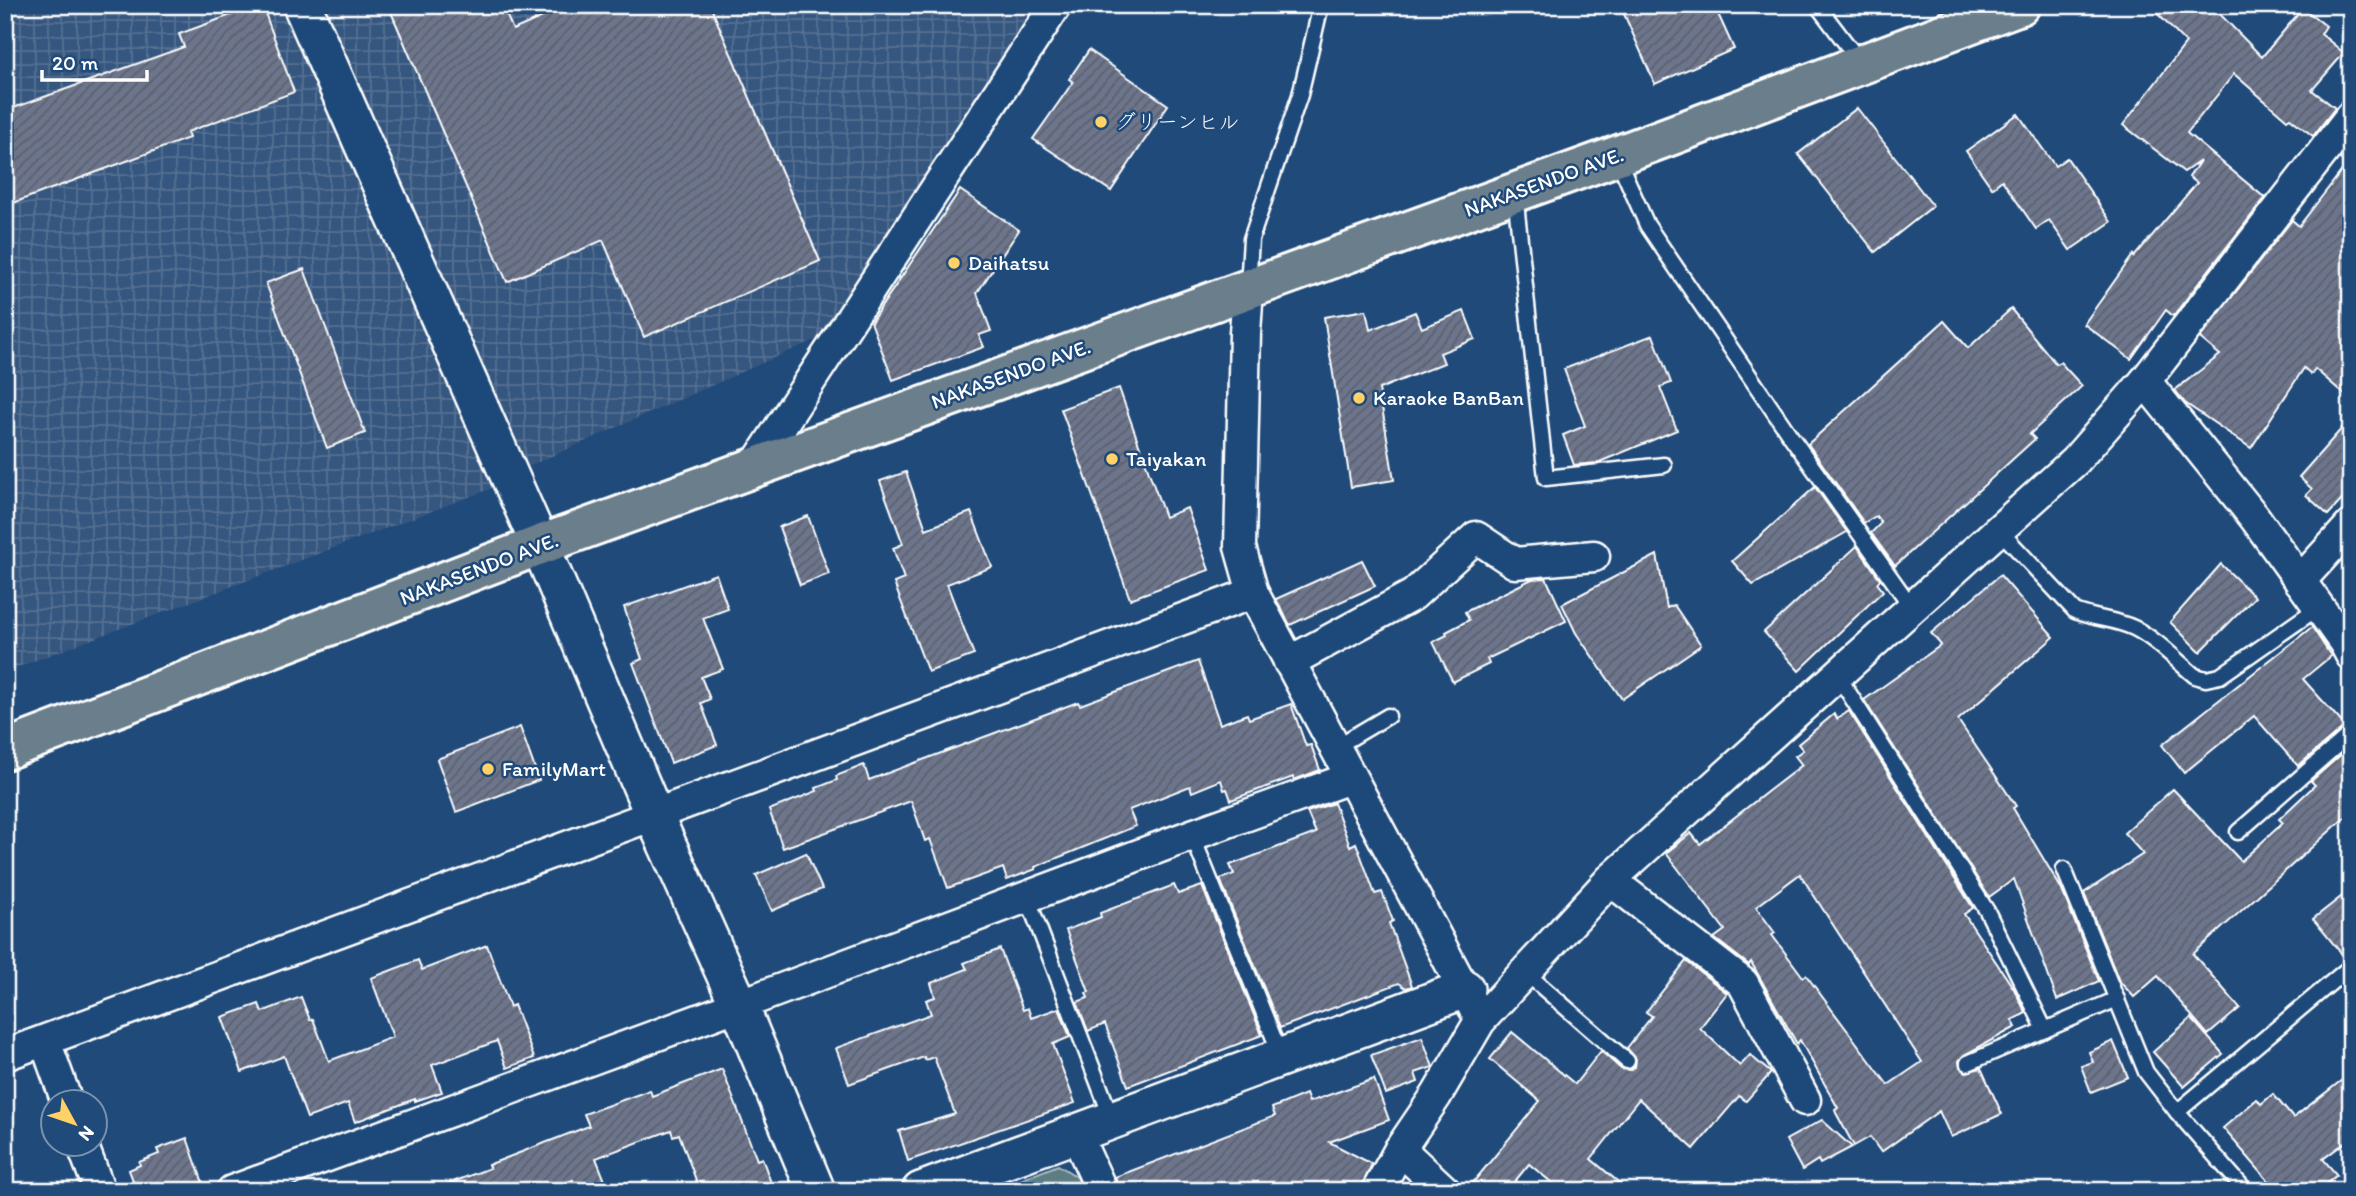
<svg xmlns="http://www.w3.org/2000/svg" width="2356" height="1196" viewBox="0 0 2356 1196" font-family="Itim,'Klee One',sans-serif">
  <defs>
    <pattern id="industrial-grid" width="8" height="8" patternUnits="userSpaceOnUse" patternTransform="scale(1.75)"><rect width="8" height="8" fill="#36577f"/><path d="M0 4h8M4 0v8" fill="none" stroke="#547092"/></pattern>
    <pattern id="building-hatch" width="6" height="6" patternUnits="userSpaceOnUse" patternTransform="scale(1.75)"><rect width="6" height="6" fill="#6c758c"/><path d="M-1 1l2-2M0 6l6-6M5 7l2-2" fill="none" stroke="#5c606c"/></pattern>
  </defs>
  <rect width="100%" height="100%" fill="#1f4a7a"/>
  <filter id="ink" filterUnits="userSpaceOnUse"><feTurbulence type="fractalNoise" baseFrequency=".0143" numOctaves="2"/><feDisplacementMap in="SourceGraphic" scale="14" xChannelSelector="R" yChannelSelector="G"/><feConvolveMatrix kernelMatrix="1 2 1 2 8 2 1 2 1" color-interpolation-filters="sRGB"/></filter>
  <g filter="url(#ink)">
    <g fill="url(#industrial-grid)">
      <path d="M 5,5 L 290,5 L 498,486 L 5,672 Z"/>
      <path d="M 304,5 L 1035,5 L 817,339 L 509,475 Z"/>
    </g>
    <path fill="#5c7d82" stroke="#aebec0" stroke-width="2" d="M 1058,1165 L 1077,1177 L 1083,1191 L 993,1191 Z"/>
    <g fill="url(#building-hatch)" stroke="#fff" stroke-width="2" fill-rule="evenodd">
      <path d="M 258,5 L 262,5 L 294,92 L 187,132 L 189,138 L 5,206 L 5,111 L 184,47 L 179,34 Z"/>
      <path d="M 388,5 L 502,5 L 513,30 L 570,5 L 710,5 L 820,261 L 644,337 L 603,240 L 507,282 Z"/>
      <path d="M 1620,5 L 1714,5 L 1734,49 L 1655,84 Z"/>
      <path d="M 2149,5 L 2211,5 L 2262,57 L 2303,8 L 2326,26 L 2321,34 L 2344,53 L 2312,90 L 2335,108 L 2313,136 L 2290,118 L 2287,120 L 2234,74 L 2187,133 L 2265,198 L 2173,316 L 2166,310 L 2131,359 L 2084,324 L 2133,255 L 2134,257 L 2197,183 L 2189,177 L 2200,161 L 2184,172 L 2123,125 L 2186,43 Z"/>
      <path d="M 1089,50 L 1168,105 L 1111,191 L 1033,139 L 1073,82 L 1069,79 Z"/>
      <path d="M 1857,108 L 1933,206 L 1875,252 L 1798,154 Z"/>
      <path d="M 2018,114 L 2055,166 L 2067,158 L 2111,222 L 2070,250 L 2049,220 L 2036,229 L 2002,180 L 1992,188 L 1966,151 Z"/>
      <path d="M 2351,145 L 2351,400 L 2315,369 L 2311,374 L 2304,368 L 2251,448 L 2185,403 L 2175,390 L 2220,355 L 2200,338 L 2292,220 L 2299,226 L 2347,164 L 2340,159 Z"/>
      <path d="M 960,190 L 1019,230 L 977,293 L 991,331 L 979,335 L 984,347 L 893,380 L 871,322 Z"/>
      <path d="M 304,269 L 365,433 L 327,448 L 266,283 Z"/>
      <path d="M 2011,309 L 2056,364 L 2060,362 L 2082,386 L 2030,434 L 2035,439 L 1895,566 L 1871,533 L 1881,523 L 1876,516 L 1864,523 L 1808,444 L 1944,321 L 1968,348 Z"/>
      <path d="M 1366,310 L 1370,330 L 1415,312 L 1422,328 L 1464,311 L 1475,339 L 1440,353 L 1444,363 L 1379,389 L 1394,480 L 1351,487 L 1324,317 Z"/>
      <path d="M 1653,335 L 1671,383 L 1660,387 L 1677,430 L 1597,463 L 1574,465 L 1563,435 L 1585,426 L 1564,369 Z"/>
      <path d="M 1119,388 L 1165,517 L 1187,508 L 1209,570 L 1130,599 L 1061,409 Z"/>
      <path d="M 2351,418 L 2351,490 L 2328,515 L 2306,495 L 2312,489 L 2299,477 Z"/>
      <path d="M 906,472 L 926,529 L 971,512 L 992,567 L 947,584 L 974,655 L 928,672 L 894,583 L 904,579 L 893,548 L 903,544 L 880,481 Z"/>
      <path d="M 1815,487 L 1847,532 L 1753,585 L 1732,561 Z"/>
      <path d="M 808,516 L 829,574 L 800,585 L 779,527 Z"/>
      <path d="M 1857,546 L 1880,579 L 1877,583 L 1883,591 L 1799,671 L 1764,632 Z"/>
      <path d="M 1657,555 L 1667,608 L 1674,605 L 1701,645 L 1622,699 L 1576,633 L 1562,604 Z"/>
      <path d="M 1362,560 L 1375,586 L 1290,625 L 1276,599 Z"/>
      <path d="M 2221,564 L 2255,597 L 2200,652 L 2170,622 Z"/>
      <path d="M 716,574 L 728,609 L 703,618 L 723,669 L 701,677 L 710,699 L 701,703 L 717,745 L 671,763 L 633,663 L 642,659 L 624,607 Z"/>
      <path d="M 2000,575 L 2054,637 L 1958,720 L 2016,806 L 2013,808 L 2061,888 L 2099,981 L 2057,1000 L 2014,879 L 1989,897 L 1864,700 L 1941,645 L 1931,633 Z"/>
      <path d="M 1546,578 L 1566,621 L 1487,659 L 1489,664 L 1453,682 L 1433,642 L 1447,635 L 1446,632 L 1469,620 L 1465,612 L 1532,579 Z"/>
      <path d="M 2312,627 L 2331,656 L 2303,679 L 2345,726 L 2298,766 L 2254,716 L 2184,773 L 2162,745 Z"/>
      <path d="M 1198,661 L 1220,724 L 1247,714 L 1249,719 L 1291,704 L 1306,746 L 1311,745 L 1320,770 L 1294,780 L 1293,777 L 1231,800 L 1227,789 L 1224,790 L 1221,780 L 1192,792 L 1190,786 L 1129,810 L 1136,826 L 1035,867 L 1036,869 L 1007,880 L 1003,868 L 948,888 L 930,839 L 925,841 L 911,801 L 783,848 L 769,810 L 817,791 L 816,788 L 837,780 L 836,776 L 864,765 L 869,780 L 1078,702 L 1080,705 Z"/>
      <path d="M 1849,711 L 1973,908 L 1964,914 L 2014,989 L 2026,1013 L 2012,1020 L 2016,1027 L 1964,1055 L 1959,1061 L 1960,1067 L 1966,1072 L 1981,1068 L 2002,1114 L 1951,1137 L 1939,1111 L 1881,1152 L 1870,1137 L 1854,1146 L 1836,1113 L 1835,1110 L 1838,1108 L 1800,1040 L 1797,1044 L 1751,962 L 1749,965 L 1714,938 L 1725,930 L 1666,853 L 1691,833 L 1700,844 L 1802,765 L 1795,756 L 1803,750 L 1798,744 L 1834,714 L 1837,719 ZM 1800,874 L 1922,1062 L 1888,1085 L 1806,975 L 1803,977 L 1772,935 L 1775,933 L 1756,907 Z"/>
      <path d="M 520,727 L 539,780 L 456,812 L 437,759 Z"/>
      <path d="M 2351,746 L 2351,812 L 2193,954 L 2240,1008 L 2208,1035 L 2158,976 L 2134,997 L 2119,981 L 2084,893 L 2143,854 L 2124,833 L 2173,789 L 2241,861 L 2283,823 L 2279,819 L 2315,785 L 2311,781 Z"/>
      <path d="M 1334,803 L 1350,846 L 1356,843 L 1375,894 L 1382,892 L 1393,921 L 1389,923 L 1412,986 L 1406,988 L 1399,983 L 1280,1028 L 1220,879 L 1234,874 L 1230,865 L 1316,833 L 1307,812 Z"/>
      <path d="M 806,853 L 822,889 L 772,911 L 756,875 Z"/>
      <path d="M 1174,885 L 1178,894 L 1202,886 L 1262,1035 L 1128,1086 L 1105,1024 L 1088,1031 L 1077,1002 L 1088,998 L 1086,993 L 1089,992 L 1066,930 L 1101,917 L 1100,913 Z"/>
      <path d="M 2351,889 L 2351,957 L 2345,958 L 2313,919 Z"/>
      <path d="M 487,945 L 510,1007 L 514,1005 L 534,1058 L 507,1068 L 497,1041 L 432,1065 L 442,1092 L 415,1101 L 415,1099 L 355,1122 L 348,1103 L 307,1118 L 284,1056 L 242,1072 L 222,1017 L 259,1004 L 262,1012 L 301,997 L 310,1020 L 313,1019 L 329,1061 L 393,1037 L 371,978 L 418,960 L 422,970 Z"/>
      <path d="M 1000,949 L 1023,1010 L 1028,1008 L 1031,1018 L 1059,1008 L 1070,1037 L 1053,1044 L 1075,1103 L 908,1161 L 899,1131 L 955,1114 L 934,1057 L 925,1060 L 924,1057 L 849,1084 L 836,1048 L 931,1014 L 926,1000 L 935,997 L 931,983 L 967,969 L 964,963 Z"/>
      <path d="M 1686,961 L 1727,993 L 1700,1028 L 1740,1066 L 1750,1055 L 1771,1073 L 1746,1101 L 1739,1096 L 1694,1149 L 1639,1099 L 1591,1159 L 1629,1191 L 1562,1191 L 1529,1164 L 1507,1191 L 1466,1191 L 1540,1101 L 1490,1059 L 1512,1032 L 1575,1084 L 1601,1051 L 1621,1069 L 1631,1070 L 1635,1067 L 1636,1059 L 1627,1048 L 1652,1016 L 1646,1012 Z"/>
      <path d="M 2191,1018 L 2223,1054 L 2184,1087 L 2153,1052 Z"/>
      <path d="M 1422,1037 L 1433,1067 L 1415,1073 L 1418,1082 L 1386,1094 L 1371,1055 Z"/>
      <path d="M 2113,1041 L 2128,1077 L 2091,1092 L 2081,1066 L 2093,1062 L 2089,1052 Z"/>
      <path d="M 722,1069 L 757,1160 L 762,1158 L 774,1191 L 700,1191 L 679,1134 L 673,1136 L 671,1130 L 596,1158 L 609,1191 L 575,1191 L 573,1180 L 545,1191 L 437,1191 L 437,1188 L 490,1168 L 488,1165 L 589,1126 L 584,1114 L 650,1090 L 652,1096 Z"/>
      <path d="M 2351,1073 L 2351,1138 L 2323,1159 L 2337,1175 L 2317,1191 L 2277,1191 L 2223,1128 L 2257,1099 L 2261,1104 L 2273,1094 L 2293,1118 Z"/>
      <path d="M 1374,1079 L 1389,1120 L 1329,1142 L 1372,1164 L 1360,1191 L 1119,1191 L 1115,1177 L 1275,1116 L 1272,1108 L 1306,1094 L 1309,1102 Z"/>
      <path d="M 1822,1120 L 1852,1147 L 1820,1164 L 1818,1160 L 1802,1170 L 1786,1140 Z"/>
      <path d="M 187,1138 L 203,1183 L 182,1191 L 137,1191 L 129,1170 L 140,1165 L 139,1162 L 159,1154 L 157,1149 Z"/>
    </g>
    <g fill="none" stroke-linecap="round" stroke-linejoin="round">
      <defs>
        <g id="service">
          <path d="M 1817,5 L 1860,62"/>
          <path d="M 1617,157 L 1647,225 L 1787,431 L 1913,609"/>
          <path d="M 1515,194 L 1546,478 L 1664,465"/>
          <path d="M 1248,287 L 1251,239 L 1300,95 L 1321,5"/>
          <path d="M 1999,530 L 2075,611 C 2094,619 2115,619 2134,628 C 2156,639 2176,660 2195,676 L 2206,679 L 2220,676 L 2319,607"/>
          <path d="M 1838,676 L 1987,911 L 2045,1030"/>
          <path d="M 1334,748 L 1388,716"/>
          <path d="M 2238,832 L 2351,733"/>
          <path d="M 1192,835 L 1281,1056"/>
          <path d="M 2064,869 L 2146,1072 L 2177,1112 L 2246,1191"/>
          <path d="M 1027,897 L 1112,1119"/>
          <path d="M 1525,972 L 1627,1061"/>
          <path d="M 1968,1063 L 2117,999"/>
          <path d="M 2177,1112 L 2351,966"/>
        </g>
        <g id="minor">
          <path d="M 1248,288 L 1245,333 L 1240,547 L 1253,593 L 1474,1008"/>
          <path d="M 2145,381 L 2255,518 L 2344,642 L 2351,655"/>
          <path d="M 754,467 L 1056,5"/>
          <path d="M 2300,581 L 2351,525"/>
          <path d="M 1289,662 L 1413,595 L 1476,537 L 1515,563 L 1594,556"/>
          <path d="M 1610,880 L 1743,983 L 1805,1100"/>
          <path d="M 45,1041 L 67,1102"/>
          <path d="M 5,1055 L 1253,593"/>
          <path d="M 1076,1134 L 1102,1191"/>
          <path d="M 82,1144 L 100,1191"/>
          <path d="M 1400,1149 L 1445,1191"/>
          <path d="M 232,1191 L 739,1005 L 1192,835 L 1350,778"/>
          <path d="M 1377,1191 L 1400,1149 L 1436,1096 L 1480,1021 L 1525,972 L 1610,880 L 2075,461 L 2145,381 L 2351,116"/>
        </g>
        <g id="tertiary">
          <path d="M 302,5 L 540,545 L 653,813 L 739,1005 L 816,1191"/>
          <path d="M 921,1191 L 1465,989"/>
        </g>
        <path id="trunk" d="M 5,750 L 540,545 L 1616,156 L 2020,5"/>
      </defs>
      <use href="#service" stroke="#fff" stroke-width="19"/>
      <use href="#minor" stroke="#fff" stroke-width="35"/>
      <use href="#tertiary" stroke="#fff" stroke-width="42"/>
      <use href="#trunk" stroke="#fff" stroke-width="44"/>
      <use href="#service" stroke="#1f4a7a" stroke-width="14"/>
      <use href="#minor" stroke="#1f4a7a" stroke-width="30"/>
      <use href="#tertiary" stroke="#1f4a7a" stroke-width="37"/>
      <use href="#trunk" stroke="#6b7e8b" stroke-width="38"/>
    </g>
  </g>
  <g fill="#ffd166" stroke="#1f4a7a" stroke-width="2.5">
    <circle cx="1101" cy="122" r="7"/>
    <circle cx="954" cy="263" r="7"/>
    <circle cx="1359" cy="398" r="7"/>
    <circle cx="1112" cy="459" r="7"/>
    <circle cx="488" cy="769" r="7"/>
  </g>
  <g text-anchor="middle" stroke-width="5" stroke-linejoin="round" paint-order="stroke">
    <g font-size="21" fill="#fff" stroke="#1f4a7a" text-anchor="start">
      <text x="1115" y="129">グリーンヒル</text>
      <text x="968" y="270">Daihatsu</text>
      <text x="1373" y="405">Karaoke BanBan</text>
      <text x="1126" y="466">Taiyakan</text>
      <text x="502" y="776">FamilyMart</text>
    </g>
    <g font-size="21" fill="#fff" stroke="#1f4a7a">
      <text transform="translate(1544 182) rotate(-20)" y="7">NAKASENDO AVE.</text>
      <text transform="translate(1011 374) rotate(-20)" y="7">NAKASENDO AVE.</text>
      <text transform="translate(479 569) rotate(-21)" y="7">NAKASENDO AVE.</text>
    </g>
  </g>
  <rect width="2356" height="1196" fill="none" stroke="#1f4a7a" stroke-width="28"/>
  <rect x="14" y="14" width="2328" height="1168" fill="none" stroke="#fff" stroke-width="2.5" filter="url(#ink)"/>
  <g transform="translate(74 1123) rotate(130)"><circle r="33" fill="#1f4a7a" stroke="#7992af" stroke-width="2"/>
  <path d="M0-5L12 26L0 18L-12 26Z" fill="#ffd166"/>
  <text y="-10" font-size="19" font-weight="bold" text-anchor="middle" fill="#ffffff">N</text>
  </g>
  <path d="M42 70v10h105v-10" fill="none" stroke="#ffffff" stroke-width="3.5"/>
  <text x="52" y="70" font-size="21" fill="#ffffff" stroke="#1f4a7a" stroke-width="5" paint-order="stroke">20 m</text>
</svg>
